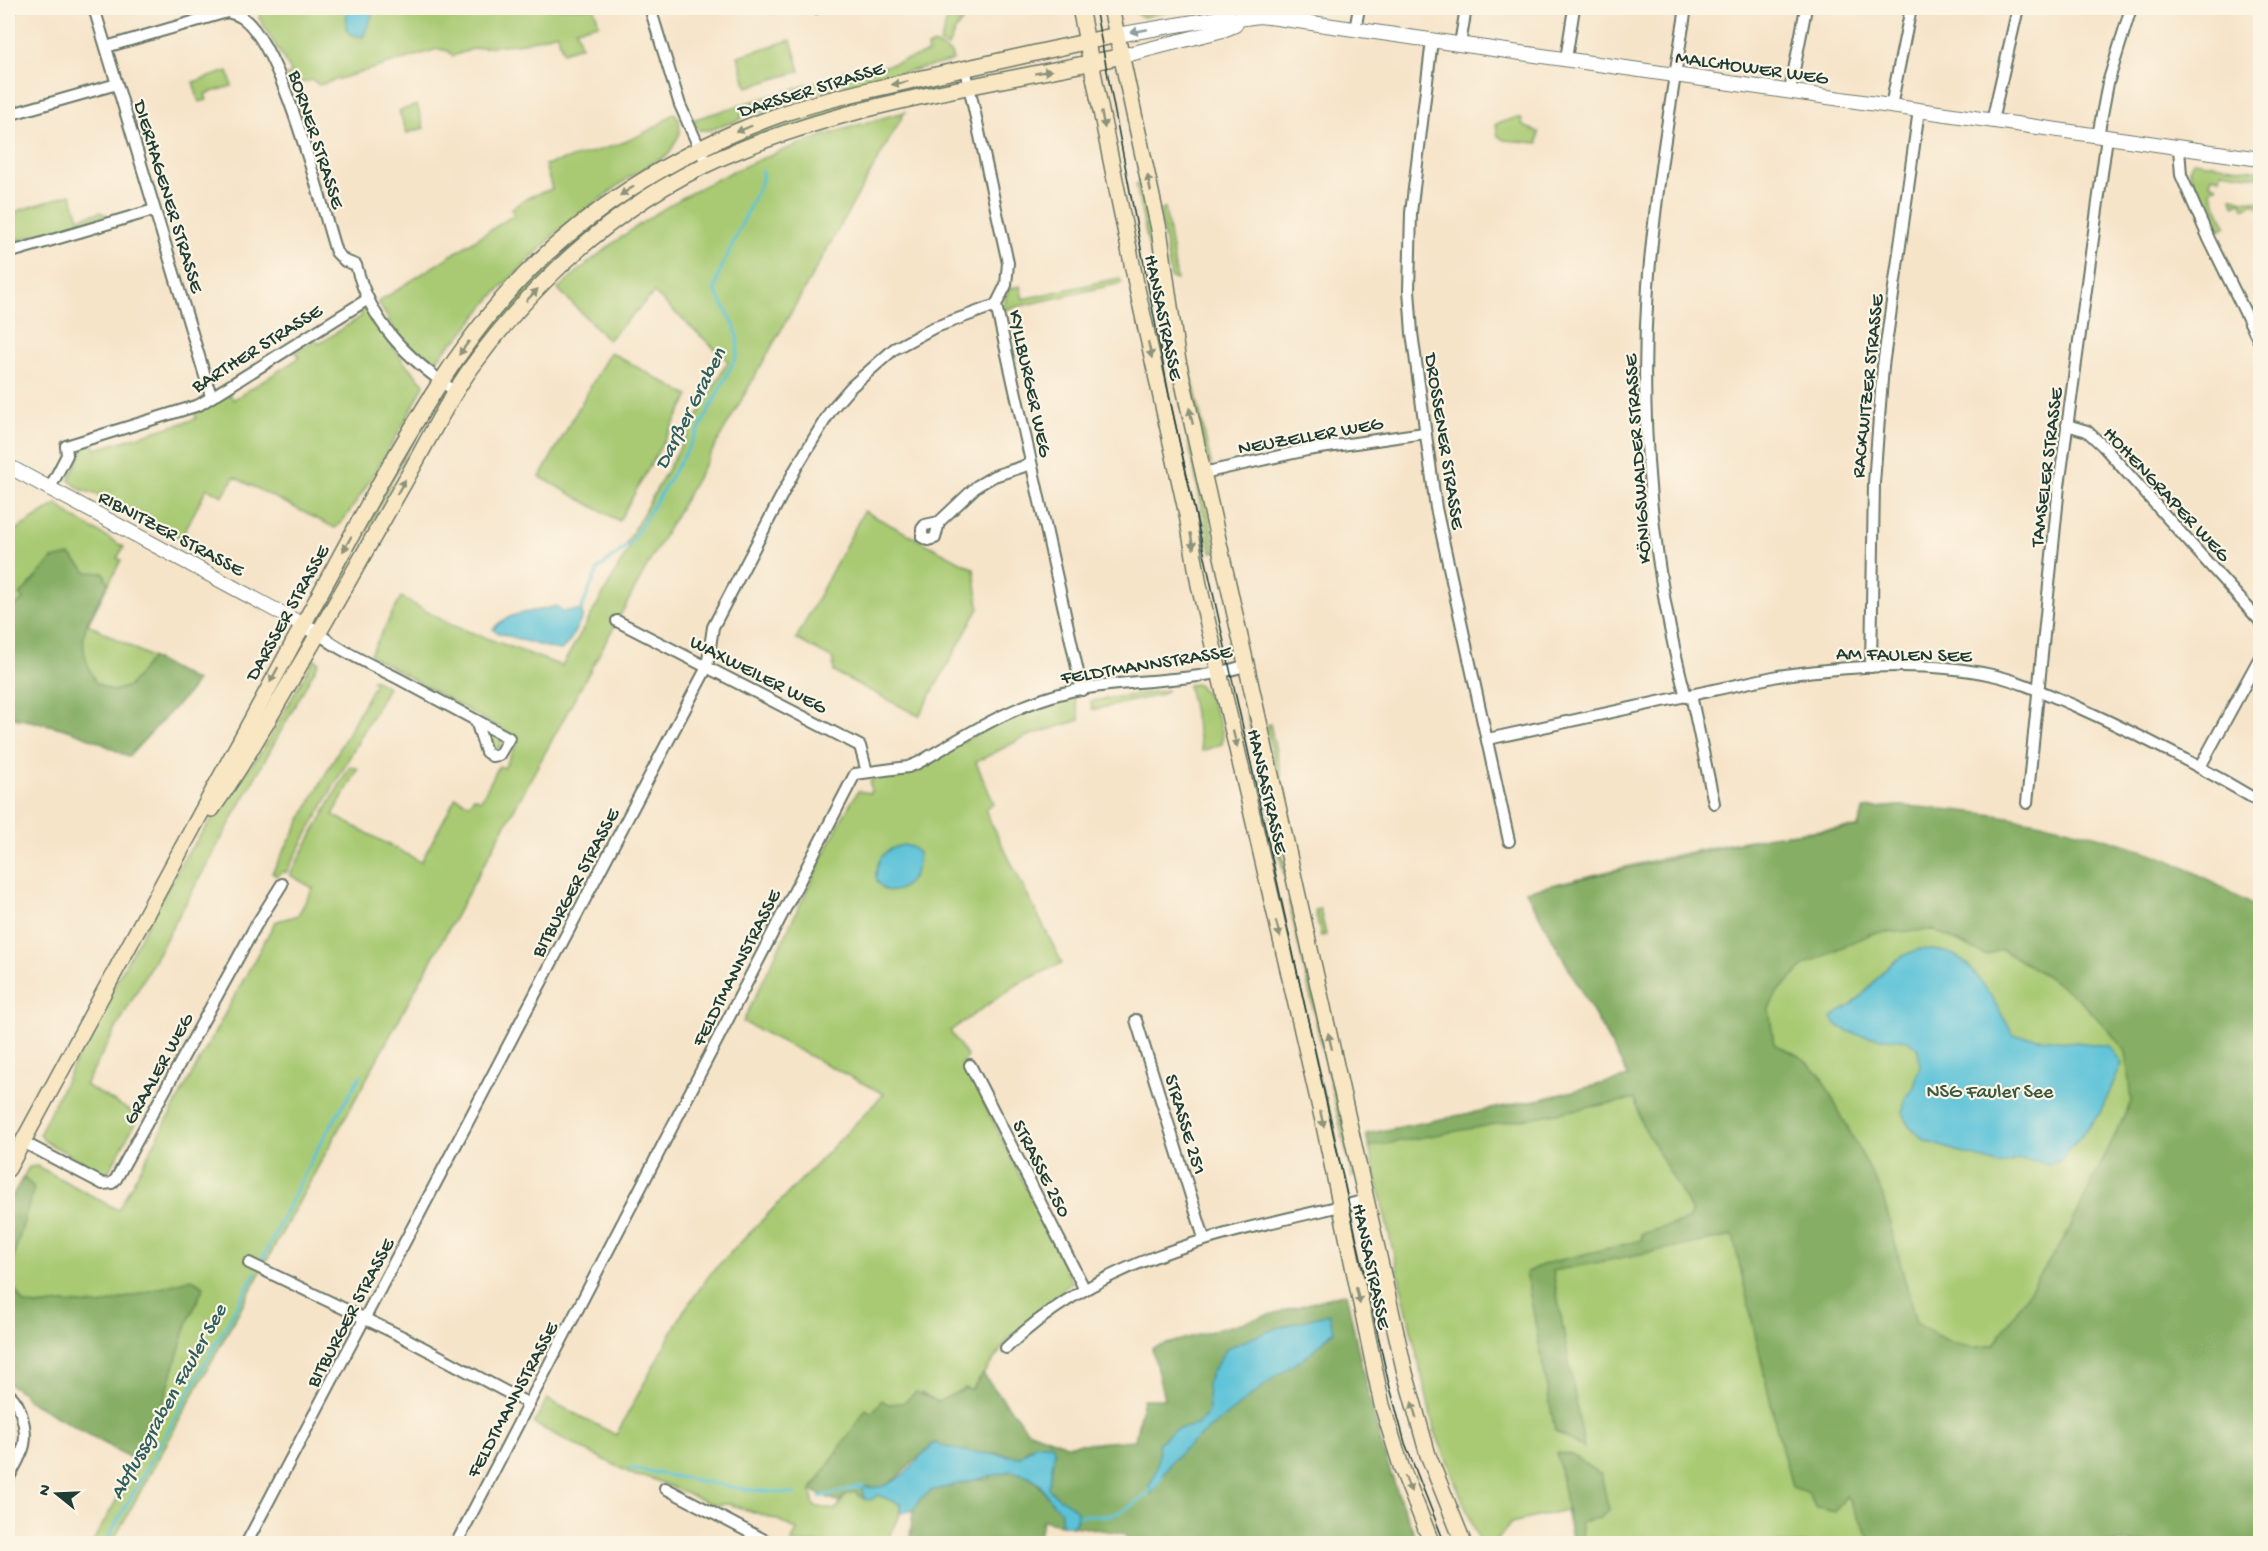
<svg xmlns="http://www.w3.org/2000/svg" width="2268" height="1551" viewBox="0 0 2268 1551" font-family="'Gochi Hand',sans-serif">
  <rect width="100%" height="100%" fill="#fcf5e5"/>
  <filter id="ink" filterUnits="userSpaceOnUse"><feTurbulence type="fractalNoise" baseFrequency=".0167" numOctaves="2"/><feDisplacementMap in="SourceGraphic" scale="12" xChannelSelector="R" yChannelSelector="G"/><feConvolveMatrix kernelMatrix="1 2 1 2 8 2 1 2 1" color-interpolation-filters="sRGB"/></filter>
  <filter id="wash" filterUnits="userSpaceOnUse"><feTurbulence type="fractalNoise" baseFrequency=".008" numOctaves="4" result="noise"/><feDisplacementMap in="SourceGraphic" scale="24" xChannelSelector="R" yChannelSelector="G"/><feGaussianBlur stdDeviation="1.35" result="paint"/><feColorMatrix in="noise" values="0 0 0 0 0 0 0 0 0 0 0 0 0 0 0 0 0 1.4 0 .05"/><feComposite in="paint" operator="in"/></filter>
  <g filter="url(#wash)">
    <rect width="100%" height="100%" fill="#f6e4c9"/>
    <g fill="#a9ca73" stroke="#648454" stroke-width="1.5">
      <path d="M 8,8 L 20,8 L 12,18 L 11,31 L 8,33 Z"/>
      <path d="M 264,8 L 594,8 L 599,24 L 576,29 L 581,46 L 563,52 L 557,33 L 524,43 L 476,48 L 453,56 L 448,51 L 438,49 L 319,85 L 312,80 L 296,84 L 285,76 L 292,73 L 259,18 Z"/>
      <path d="M 951,8 L 972,8 L 955,31 L 948,47 L 940,43 Z"/>
      <path d="M 1128,8 L 1172,8 L 1172,11 L 1143,17 Z"/>
      <path d="M 791,40 L 800,71 L 747,87 L 738,56 Z"/>
      <path d="M 934,44 L 951,53 L 953,61 L 845,86 L 840,73 L 849,69 L 852,76 L 928,53 L 927,47 Z"/>
      <path d="M 228,71 L 232,86 L 205,94 L 207,100 L 199,102 L 193,82 Z"/>
      <path d="M 832,77 L 838,80 L 840,87 L 749,116 L 747,113 L 741,115 L 742,119 L 710,130 L 699,130 L 692,120 Z"/>
      <path d="M 937,81 L 938,87 L 728,149 L 726,142 L 803,113 Z"/>
      <path d="M 417,105 L 424,128 L 407,133 L 399,111 Z"/>
      <path d="M 905,112 L 655,552 L 112,1543 L 92,1543 L 138,1462 L 27,1400 L 23,1393 L 8,1383 L 8,1203 L 29,1167 L 37,1166 L 118,1210 L 275,922 L 298,915 L 313,888 L 290,875 L 350,766 L 358,769 L 333,815 L 421,862 L 456,797 L 469,804 L 474,797 L 481,800 L 499,766 L 504,768 L 519,739 L 370,655 L 401,597 L 451,625 L 562,666 L 630,547 L 626,544 L 728,361 L 654,293 L 608,340 L 558,289 C 663,193 769,147 905,112 Z"/>
      <path d="M 674,113 L 679,118 L 680,133 L 669,154 L 630,177 L 559,230 L 491,298 L 458,339 C 446,344 443,357 431,364 C 405,356 392,324 378,302 L 514,215 L 511,209 L 529,197 L 552,189 L 545,165 C 591,152 637,145 674,113 Z"/>
      <path d="M 1515,118 L 1521,118 L 1523,126 L 1539,132 L 1538,143 L 1504,140 L 1498,136 L 1496,124 Z"/>
      <path d="M 2193,161 L 2260,171 L 2260,177 L 2222,171 L 2220,178 L 2212,176 L 2210,183 L 2217,186 L 2210,190 L 2226,226 L 2219,230 C 2209,208 2196,192 2189,169 Z"/>
      <path d="M 683,166 L 591,228 L 470,361 L 464,356 C 514,295 567,235 635,192 C 650,182 667,175 683,166 Z"/>
      <path d="M 1141,183 L 1152,225 L 1216,551 L 1211,552 L 1136,184 Z"/>
      <path d="M 71,194 L 79,218 L 100,212 L 107,215 L 16,241 L 8,214 Z"/>
      <path d="M 2232,198 L 2260,202 L 2260,206 L 2257,207 L 2255,203 L 2244,208 L 2241,202 L 2234,205 Z"/>
      <path d="M 1165,208 L 1177,280 L 1171,278 L 1160,212 Z"/>
      <path d="M 1119,278 L 1122,283 L 1003,310 L 1008,289 L 1020,286 L 1023,299 Z"/>
      <path d="M 365,308 L 404,362 L 424,384 C 416,404 349,521 335,528 L 234,477 L 223,496 L 207,488 L 181,538 L 107,498 L 80,489 L 69,480 L 85,446 L 93,443 L 96,449 L 196,419 L 195,412 L 230,394 L 233,400 L 299,358 L 296,352 L 315,339 L 319,344 L 362,316 L 360,311 Z"/>
      <path d="M 610,352 L 689,396 L 619,521 L 540,477 Z"/>
      <path d="M 1190,368 L 1211,464 L 1206,459 L 1187,372 Z"/>
      <path d="M 438,400 L 404,457 L 328,609 L 324,606 L 367,525 L 383,488 Z"/>
      <path d="M 57,504 L 74,518 L 124,547 L 117,558 L 121,560 L 88,624 L 196,681 L 190,691 L 128,757 C 83,732 58,725 8,717 L 8,529 L 13,532 Z"/>
      <path d="M 864,511 L 974,569 L 979,608 L 919,716 L 834,672 L 833,659 L 796,639 Z"/>
      <path d="M 314,659 L 319,662 L 85,1085 L 139,1116 L 109,1171 L 103,1173 L 44,1141 L 40,1134 L 43,1126 L 102,1007 L 184,858 L 263,749 Z"/>
      <path d="M 374,679 L 388,687 L 286,873 L 283,871 L 277,876 L 272,873 L 375,683 L 372,681 Z"/>
      <path d="M 1198,684 C 1209,696 1226,728 1222,744 L 1202,751 L 1188,685 Z"/>
      <path d="M 1168,690 L 1160,695 L 1092,710 L 1091,701 Z"/>
      <path d="M 1074,693 L 1080,720 L 1025,737 L 976,762 L 994,804 L 985,809 L 991,823 L 1062,963 L 1018,984 L 950,1031 L 967,1056 L 962,1065 L 973,1080 L 1072,1282 L 1011,1336 L 971,1391 L 965,1388 L 938,1402 L 922,1393 L 903,1403 L 888,1404 L 872,1414 L 866,1410 L 811,1491 L 814,1506 L 835,1510 L 847,1494 L 855,1492 L 864,1499 L 878,1495 L 900,1504 L 900,1513 L 886,1543 L 791,1543 L 797,1530 L 778,1520 L 729,1504 L 714,1505 L 650,1478 L 636,1476 L 534,1424 L 547,1399 L 616,1435 L 683,1312 L 711,1273 L 884,1094 L 743,1022 L 841,820 L 858,791 L 871,793 L 870,782 L 874,778 L 910,771 L 1015,713 Z"/>
      <path d="M 1244,700 L 1247,700 L 1291,892 L 1288,892 Z"/>
      <path d="M 1270,724 L 1285,794 L 1280,794 L 1266,726 Z"/>
      <path d="M 484,729 L 500,737 L 502,742 L 498,750 L 489,749 Z"/>
      <path d="M 1901,806 L 2090,834 L 2166,859 L 2260,910 L 2260,1543 L 1573,1544 L 1566,1510 L 1511,1523 L 1495,1543 L 1480,1543 L 1434,1429 L 1366,1134 L 1546,1098 L 1629,1077 L 1526,891 C 1635,866 1745,833 1858,827 L 1864,809 Z"/>
      <path d="M 1293,901 L 1355,1176 L 1352,1178 L 1289,902 Z"/>
      <path d="M 1320,909 L 1326,935 L 1321,936 L 1315,910 Z"/>
    </g>
    <g fill="#86ae65" stroke="#52764c" stroke-width="1.5" fill-rule="evenodd">
      <path d="M 70,555 L 87,572 L 104,573 L 108,583 C 86,626 72,636 96,683 L 113,691 L 129,686 L 152,658 L 196,681 L 190,691 L 128,757 C 83,732 58,725 8,717 L 8,611 L 23,600 L 20,595 L 52,559 Z"/>
      <path d="M 1901,806 C 1990,811 2081,825 2164,858 C 2197,872 2230,892 2260,910 L 2260,1543 L 1873,1543 L 1846,1496 L 1835,1512 L 1817,1508 L 1806,1492 L 1792,1487 L 1775,1422 L 1733,1236 L 1553,1271 L 1584,1448 L 1555,1431 L 1526,1273 L 1544,1264 L 1642,1240 L 1641,1234 L 1688,1220 L 1691,1214 L 1690,1208 L 1641,1122 L 1635,1099 L 1369,1147 L 1366,1134 L 1546,1098 L 1629,1077 L 1526,891 L 1771,836 L 1858,827 L 1864,809 ZM 1934,930 L 1985,955 L 2002,950 L 2045,975 L 2080,1000 L 2110,1032 L 2126,1052 L 2131,1102 L 2067,1234 L 1994,1345 C 1963,1352 1942,1339 1916,1323 L 1882,1193 L 1820,1075 L 1800,1056 L 1774,1044 L 1769,1009 L 1777,993 L 1806,964 L 1873,933 Z"/>
      <path d="M 24,1177 L 34,1188 L 14,1255 L 11,1283 L 23,1303 L 36,1306 L 63,1303 L 100,1305 L 192,1279 L 204,1286 L 187,1324 L 163,1404 L 138,1462 L 27,1400 L 23,1393 L 8,1383 L 8,1203 Z"/>
      <path d="M 1346,1293 C 1364,1378 1381,1465 1419,1543 L 1133,1543 L 1122,1533 L 1072,1526 L 1079,1516 L 1048,1488 L 1049,1475 L 1030,1447 L 1019,1457 L 998,1453 L 973,1455 L 934,1443 L 885,1488 L 863,1487 L 864,1499 L 855,1492 L 847,1494 L 839,1502 L 811,1491 L 866,1409 L 872,1413 L 882,1400 L 888,1404 L 903,1403 L 916,1392 L 938,1402 L 966,1388 L 971,1390 L 983,1374 L 1027,1430 L 1067,1445 L 1135,1440 L 1143,1399 L 1164,1399 L 1152,1348 Z"/>
      <path d="M 1557,1453 L 1572,1455 L 1601,1475 L 1609,1510 L 1600,1518 L 1580,1522 L 1584,1543 L 1573,1543 Z"/>
      <path d="M 1011,1471 C 1041,1475 1041,1496 1061,1510 L 1061,1524 L 1042,1520 L 1038,1543 L 909,1544 C 911,1533 911,1521 914,1510 C 921,1483 966,1480 989,1479 L 994,1473 Z"/>
    </g>
    <g fill="#5bc2d8" stroke="#3d8086" stroke-width="1.5">
      <path d="M 338,8 L 375,8 L 363,37 L 350,34 L 346,29 L 347,9 Z"/>
      <path d="M 556,606 L 563,611 L 581,610 L 583,616 L 569,642 L 561,650 C 554,651 511,636 498,633 L 493,629 C 511,609 533,614 556,606 Z"/>
      <path d="M 903,845 L 912,847 L 918,853 C 923,879 888,909 876,878 C 876,859 884,849 903,845 Z"/>
      <path d="M 1920,949 C 1932,950 1945,950 1956,956 C 1978,968 2001,1013 2013,1035 L 2110,1046 L 2122,1064 L 2100,1113 L 2060,1161 L 2049,1164 L 2019,1159 L 2000,1165 L 1925,1141 L 1908,1124 L 1903,1112 L 1905,1099 L 1913,1089 L 1920,1066 L 1918,1049 L 1908,1040 C 1886,1037 1846,1040 1832,1019 C 1838,1009 1846,1011 1854,1003 C 1879,981 1884,960 1920,949 Z"/>
      <path d="M 1329,1314 L 1334,1331 L 1311,1353 L 1275,1377 L 1183,1450 L 1171,1462 L 1151,1494 L 1149,1486 C 1158,1472 1160,1459 1158,1443 L 1174,1430 L 1197,1425 L 1206,1415 L 1209,1408 L 1207,1384 L 1211,1373 L 1227,1348 L 1274,1329 Z"/>
      <path d="M 934,1443 C 966,1455 987,1452 1019,1457 L 1036,1444 L 1052,1444 L 1055,1451 L 1048,1488 C 1059,1501 1068,1500 1077,1511 L 1077,1519 L 1072,1526 L 1061,1524 L 1061,1510 L 1053,1504 L 1038,1482 L 1029,1476 L 1011,1471 L 931,1491 L 920,1499 L 914,1510 L 900,1513 L 900,1504 L 878,1495 L 871,1500 L 864,1499 L 863,1486 C 893,1495 915,1462 934,1443 Z"/>
    </g>
    <g fill="none" stroke-linecap="round" stroke-linejoin="round">
      <g stroke="#5bc2d8" stroke-width="3">
        <path d="M 581,610 L 598,569 L 630,544 L 698,432 L 737,355 C 741,325 727,315 715,290 L 718,276 L 762,180 L 762,170"/>
        <path d="M 262,1260 L 315,1153 L 361,1075"/>
        <path d="M 629,1468 L 743,1489 L 795,1494"/>
        <path d="M 820,1497 L 863,1486"/>
        <path d="M 1079,1516 C 1090,1513 1102,1517 1111,1515 C 1128,1510 1155,1492 1162,1476"/>
        <path d="M 105,1544 L 256,1272"/>
      </g>
    </g>
  </g>
  <g filter="url(#ink)">
    <g fill="none" stroke-linecap="round" stroke-linejoin="round">
      <defs>
        <g id="minor">
          <path d="M 94,8 L 211,396"/>
          <path d="M 650,8 L 680,105 L 707,165"/>
          <path d="M 810,8 L 816,8"/>
          <path d="M 1355,30 L 1359,8"/>
          <path d="M 1432,40 L 1411,213 L 1409,290 L 1412,333 L 1436,508 L 1509,841"/>
          <path d="M 1460,44 L 1466,8"/>
          <path d="M 106,47 L 227,12 C 234,14 239,15 244,19 C 283,49 320,201 336,252 L 345,261 L 356,265 C 371,324 407,358 456,392"/>
          <path d="M 1566,59 L 1574,8"/>
          <path d="M 965,68 L 1008,263 L 1006,285 L 996,305 L 1082,690"/>
          <path d="M 1790,91 L 1806,8"/>
          <path d="M 1891,106 L 1911,8"/>
          <path d="M 8,115 L 117,84"/>
          <path d="M 1992,121 L 2018,8"/>
          <path d="M 2098,136 L 2108,83 L 2131,8"/>
          <path d="M 2179,148 L 2181,175 L 2209,239 L 2260,343"/>
          <path d="M 8,253 L 154,210"/>
          <path d="M 2067,425 L 2087,431 L 2103,446 L 2260,621"/>
          <path d="M 1203,473 L 1307,450 L 1424,433"/>
          <path d="M 50,488 L 67,455 L 66,446 L 199,405 L 368,299"/>
          <path d="M 939,522 L 935,538 L 928,540 L 922,537 L 922,529 L 925,525 L 939,522 L 977,486 L 994,476 L 1031,464"/>
          <path d="M 617,621 L 860,746 L 867,772"/>
          <path d="M 318,633 C 343,653 374,666 403,681 C 438,700 473,719 509,738 L 499,755 L 492,756 L 486,752 L 476,721"/>
          <path d="M 1871,667 L 1874,483 L 1883,366 L 1919,110"/>
          <path d="M 1691,695 L 1714,803"/>
          <path d="M 1686,697 C 1651,565 1639,422 1648,286 C 1655,193 1671,100 1686,8"/>
          <path d="M 1488,739 L 1778,676 C 1845,666 1925,660 1992,675 C 2020,681 2047,694 2073,705 C 2138,734 2200,766 2260,802"/>
          <path d="M 2200,767 L 2260,657"/>
          <path d="M 2027,803 L 2059,486 L 2107,137"/>
          <path d="M 1136,1020 L 1204,1238"/>
          <path d="M 970,1065 L 1084,1288"/>
          <path d="M 23,1142 L 103,1184 L 112,1183 L 116,1179 L 255,927 L 282,884"/>
          <path d="M 249,1263 L 403,1337 L 529,1404"/>
          <path d="M 1006,1348 C 1107,1251 1237,1231 1367,1200"/>
          <path d="M 8,1393 C 16,1400 19,1406 22,1417 C 30,1445 21,1454 8,1479"/>
          <path d="M 665,1488 L 772,1544"/>
          <path d="M 246,1544 L 707,667 L 713,627 L 796,468 L 831,410 L 851,387 L 894,349 L 933,328 L 996,305"/>
          <path d="M 456,1544 L 855,774 L 908,767 L 918,763 C 968,734 1014,704 1071,691 C 1129,678 1190,684 1247,665"/>
        </g>
        <g id="tertiary">
          <path d="M 1117,35 L 1224,17 L 1238,19 L 1259,16 L 1277,18 L 2260,159"/>
          <path d="M 1122,56 L 1223,30 L 1235,25 L 1238,19"/>
          <path d="M 8,466 L 318,633"/>
        </g>
        <g id="secondary">
          <path d="M 1080,8 L 1138,293 L 1187,515 L 1199,585 L 1323,1121 L 1382,1405 L 1401,1466 L 1432,1544"/>
          <path d="M 1111,8 L 1159,229 L 1177,356 L 1405,1373 L 1428,1455 L 1464,1544"/>
          <path d="M 212,809 C 246,761 274,709 304,658 C 338,600 371,541 404,483 C 426,445 445,404 471,368 C 540,273 631,192 742,149 C 864,100 994,84 1122,56"/>
          <path d="M 8,1169 L 381,481 C 418,417 455,353 504,297 C 577,214 678,150 782,114 C 832,97 884,87 936,75 C 996,62 1057,48 1117,35"/>
        </g>
      </defs>
      <use href="#minor" stroke="#6a7768" stroke-width="14"/>
      <use href="#tertiary" stroke="#6a7768" stroke-width="16"/>
      <use href="#secondary" stroke="#6a7768" stroke-width="18"/>
      <use href="#minor" stroke="#fff" stroke-width="10"/>
      <use href="#tertiary" stroke="#fff" stroke-width="14"/>
      <use href="#secondary" stroke="#f9e7c3" stroke-width="15"/>
      <path stroke="#1f3d34" stroke-width="1.5" d="M 1095,8 L 1169,395 L 1388,1380 L 1405,1443 L 1445,1544"/>
    </g>
    <defs><path id="oneway-solid" d="M-6-.8H1V-3.2L6.5 0L1 3.2V.8H-6Z" transform="scale(1.5)"/></defs>
    <use fill="#8f9e9a" href="#oneway-solid" transform="translate(1139 31) rotate(169)"/>
    <g fill="#8c927c">
      <use href="#oneway-solid" transform="translate(1043 72) rotate(-10)"/>
      <use href="#oneway-solid" transform="translate(900 83) rotate(168)"/>
      <use href="#oneway-solid" transform="translate(1103 120) rotate(78)"/>
      <use href="#oneway-solid" transform="translate(744 129) rotate(157)"/>
      <use href="#oneway-solid" transform="translate(1149 183) rotate(-102)"/>
      <use href="#oneway-solid" transform="translate(627 191) rotate(147)"/>
      <use href="#oneway-solid" transform="translate(532 295) rotate(-46)"/>
      <use href="#oneway-solid" transform="translate(464 348) rotate(126)"/>
      <use href="#oneway-solid" transform="translate(1150 350) rotate(77)"/>
      <use href="#oneway-solid" transform="translate(1191 416) rotate(-102)"/>
      <use href="#oneway-solid" transform="translate(401 487) rotate(-60)"/>
      <use href="#oneway-solid" transform="translate(1192 541) rotate(79)"/>
      <use href="#oneway-solid" transform="translate(347 544) rotate(119)"/>
      <use href="#oneway-solid" transform="translate(274 675) rotate(118)"/>
      <use href="#oneway-solid" transform="translate(1235 739) rotate(76)"/>
      <use href="#oneway-solid" transform="translate(1278 929) rotate(75)"/>
      <use href="#oneway-solid" transform="translate(1330 1041) rotate(-103)"/>
      <use href="#oneway-solid" transform="translate(1322 1119) rotate(78)"/>
      <use href="#oneway-solid" transform="translate(1358 1296) rotate(77)"/>
      <use href="#oneway-solid" transform="translate(1414 1410) rotate(-106)"/>
      <use href="#oneway-solid" transform="translate(1408 1484) rotate(68)"/>
    </g>
  </g>
  <g text-anchor="middle" stroke-width="4.5" stroke-linejoin="round" paint-order="stroke">
    <g font-size="20" fill="#1f3d34" stroke="#fcf5e5">
      <text transform="translate(1752 66) rotate(8)" y="7">MALCHOWER WEG</text>
      <text transform="translate(811 88) rotate(-17)" y="7">DARSSER STRASSE</text>
      <text transform="translate(318 139) rotate(72)" y="7">BORNER STRASSE</text>
      <text transform="translate(170 196) rotate(73)" y="7">DIERHAGENER STRASSE</text>
      <text transform="translate(1165 317) rotate(78)" y="7">HANSASTRASSE</text>
      <text transform="translate(256 347) rotate(-32)" y="7">BARTHER STRASSE</text>
      <text transform="translate(1032 383) rotate(78)" y="7">KYLLBURGER WEG</text>
      <text transform="translate(1866 386) rotate(-84)" y="7">RACKWITZER STRASSE</text>
      <text transform="translate(1310 434) rotate(-10)" y="7">NEUZELLER WEG</text>
      <text transform="translate(1446 441) rotate(81)" y="7">DROSSENER STRASSE</text>
      <text transform="translate(1636 459) rotate(-94)" y="7">KÖNIGSWALDER STRASSE</text>
      <text transform="translate(2045 467) rotate(-83)" y="7">TAMSELER STRASSE</text>
      <text transform="translate(2168 493) rotate(47)" y="7">HOHENGRAPER WEG</text>
      <text transform="translate(172 532) rotate(28)" y="7">RIBNITZER STRASSE</text>
      <text transform="translate(286 612) rotate(-61)" y="7">DARSSER STRASSE</text>
      <text transform="translate(1904 653) rotate(1)" y="7">AM FAULEN SEE</text>
      <text transform="translate(1146 663) rotate(-9)" y="7">FELDTMANNSTRASSE</text>
      <text transform="translate(759 673) rotate(27)" y="7">WAXWEILER WEG</text>
      <text transform="translate(1269 791) rotate(77)" y="7">HANSASTRASSE</text>
      <text transform="translate(574 882) rotate(-62)" y="7">BITBURGER STRASSE</text>
      <text transform="translate(735 967) rotate(-63)" y="7">FELDTMANNSTRASSE</text>
      <text transform="translate(157 1068) rotate(-61)" y="7">GRAALER WEG</text>
      <text transform="translate(1187 1124) rotate(73)" y="7">STRASSE 251</text>
      <text transform="translate(1043 1168) rotate(63)" y="7">STRASSE 250</text>
      <text transform="translate(1373 1266) rotate(78)" y="7">HANSASTRASSE</text>
      <text transform="translate(349 1312) rotate(-62)" y="7">BITBURGER STRASSE</text>
      <text transform="translate(511 1399) rotate(-62)" y="7">FELDTMANNSTRASSE</text>
    </g>
    <g font-size="20" fill="#3b5941" stroke="#fcf5e5">
      <text x="1990" y="1097">NSG Fauler See</text>
    </g>
    <g font-size="21" font-style="italic" fill="#2e5e5d" stroke="#fcf5e5">
      <text transform="translate(689 408) rotate(-63)" y="7">Darßer Graben</text>
      <text transform="translate(167 1401) rotate(-61)" y="7">Abflussgraben Fauler See</text>
    </g>
  </g>
  <rect width="2268" height="1551" fill="none" stroke="#fcf5e5" stroke-width="30"/>
  <g transform="translate(57 1494) rotate(288)" stroke="#fcf5e5" stroke-width="4.5" paint-order="stroke">
  <path d="M0-4.5L10 22L0 15L-10 22Z" fill="#1f3d34"/>
  <text y="-9" font-size="16" font-weight="bold" text-anchor="middle" fill="#1f3d34">N</text>
  </g>
</svg>
